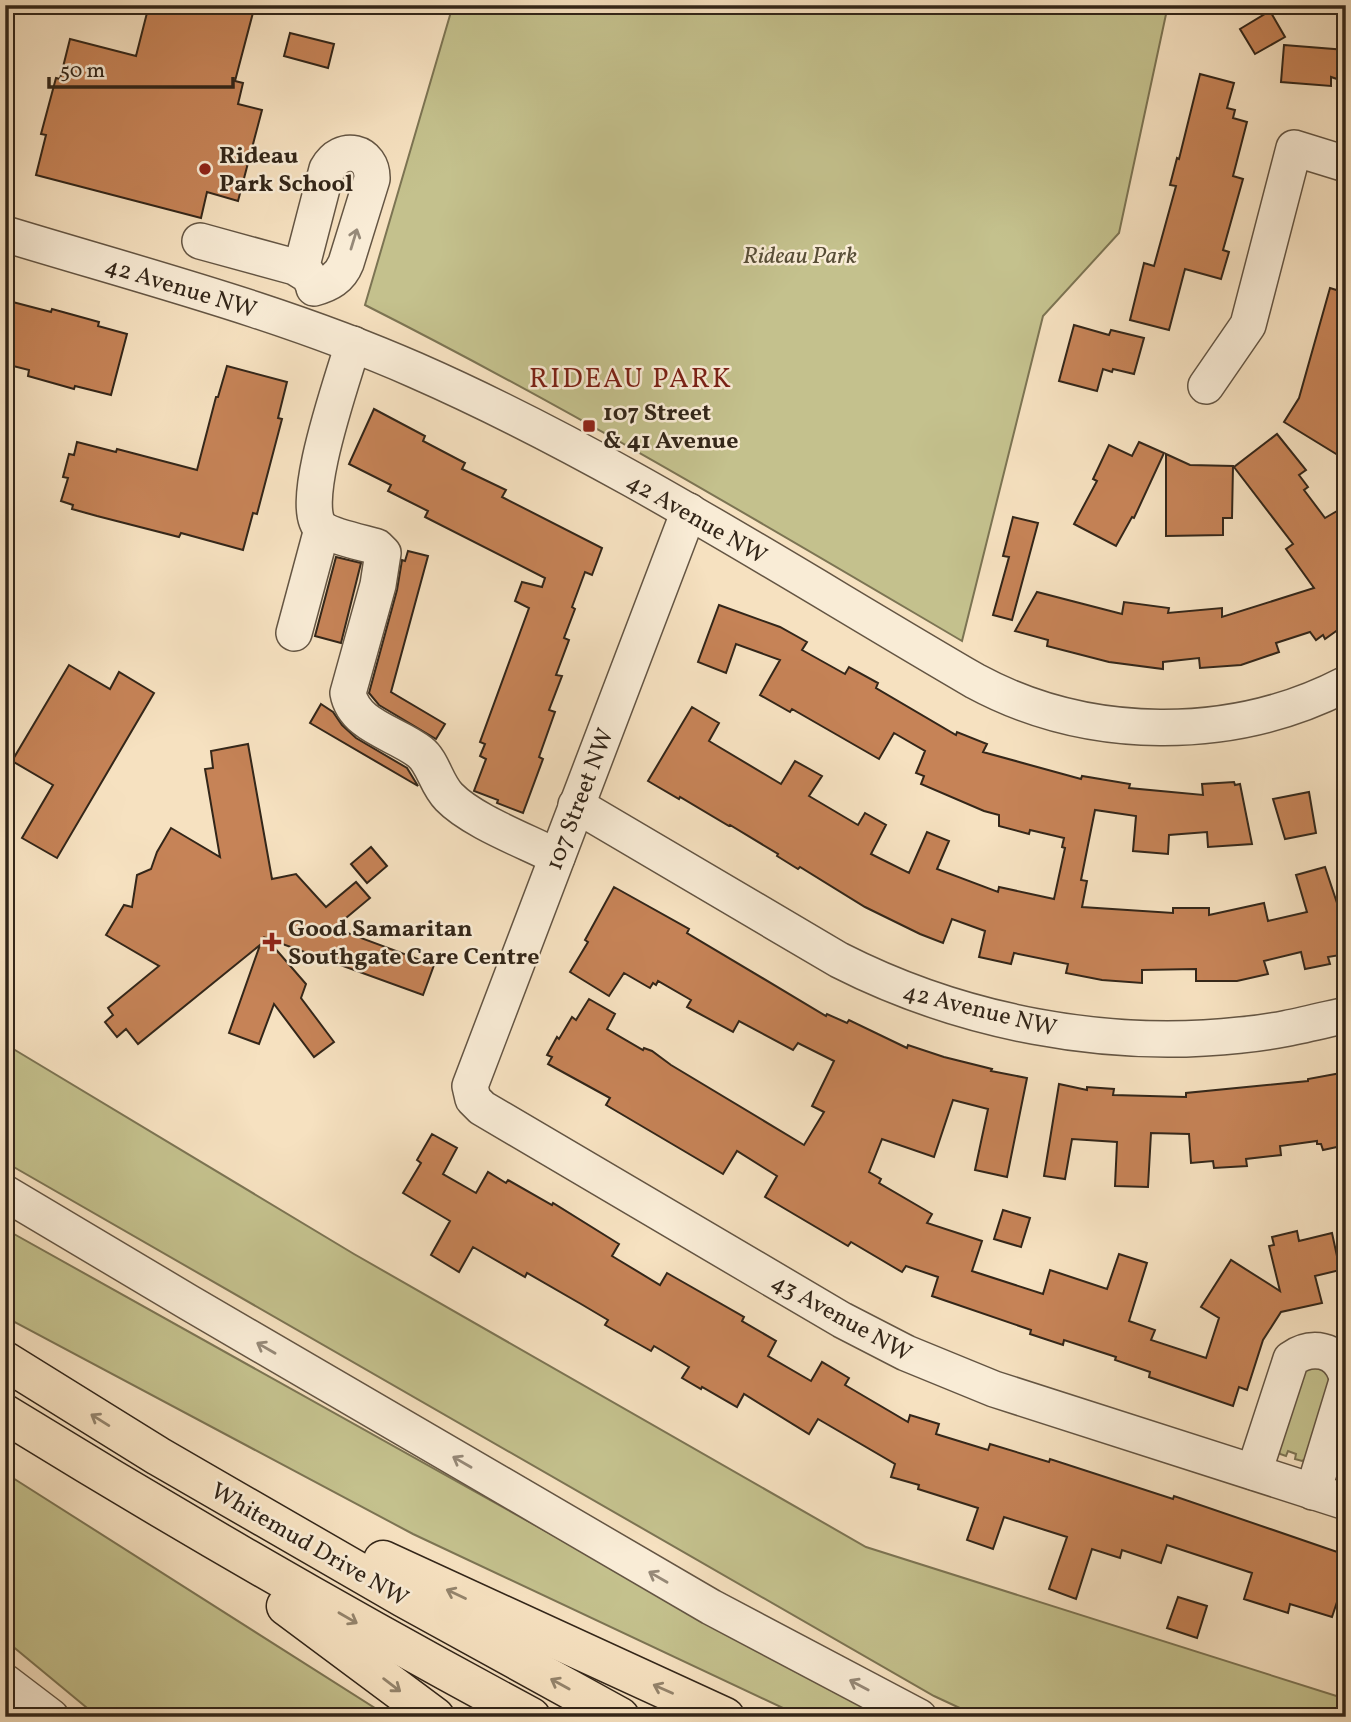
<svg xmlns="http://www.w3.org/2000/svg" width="1351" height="1722" viewBox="0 0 1351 1722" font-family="Vollkorn,serif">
  <rect width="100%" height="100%" fill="#f6e1c0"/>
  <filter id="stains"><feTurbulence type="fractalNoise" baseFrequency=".00286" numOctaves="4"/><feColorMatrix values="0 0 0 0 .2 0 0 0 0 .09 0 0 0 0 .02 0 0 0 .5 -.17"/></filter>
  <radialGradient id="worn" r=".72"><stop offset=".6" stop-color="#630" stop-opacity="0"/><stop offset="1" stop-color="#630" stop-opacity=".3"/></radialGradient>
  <g fill="#c4c18d" stroke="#7c7453" stroke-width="2">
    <path d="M 453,5 L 1168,5 L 1119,233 L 1043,316 L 962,641 C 765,525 569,408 365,305 Z"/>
    <path d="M 5,1044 L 354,1254 L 866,1547 L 1346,1699 L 1346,1717 L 979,1717 L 934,1696 L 5,1162 Z"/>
    <path d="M 5,1229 L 712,1624 L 893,1717 L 802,1717 L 413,1534 L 5,1317 Z"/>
    <path d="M 1319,1365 L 1332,1379 L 1306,1459 L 1302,1461 L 1295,1459 L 1296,1454 L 1288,1451 L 1286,1456 L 1280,1454 L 1278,1450 L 1301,1371 Z"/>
    <path d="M 5,1473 L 389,1717 L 98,1717 L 5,1640 Z"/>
  </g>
  <g fill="#c68357" stroke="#332619" stroke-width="2">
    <path d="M 149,5 L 255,5 L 235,81 L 243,83 L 238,104 L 262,110 L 238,201 L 207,192 L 201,218 L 36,175 L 46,135 L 41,134 L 56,78 L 60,79 L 70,39 L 136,56 Z"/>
    <path d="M 1270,11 L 1285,37 L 1255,54 L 1240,29 Z"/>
    <path d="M 290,33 L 334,44 L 328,68 L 284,56 Z"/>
    <path d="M 1284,45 L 1346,50 L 1346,82 L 1331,77 L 1331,86 L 1281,82 Z"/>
    <path d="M 1200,74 L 1234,83 L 1227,108 L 1235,110 L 1233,118 L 1247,122 L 1233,176 L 1243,179 L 1223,250 L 1229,252 L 1221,279 L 1185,269 L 1169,330 L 1130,320 L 1144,263 L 1154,266 L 1176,186 L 1170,185 L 1177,158 L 1179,159 Z"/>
    <path d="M 1330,288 L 1346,293 L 1346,460 L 1284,422 L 1299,398 Z"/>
    <path d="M 5,300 L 51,312 L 52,309 L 99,322 L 98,326 L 127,334 L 111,395 L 75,386 L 74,389 L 28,376 L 29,370 L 5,364 Z"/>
    <path d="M 1074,325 L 1109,335 L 1111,330 L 1144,338 L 1134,374 L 1113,369 L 1112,372 L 1103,369 L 1097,391 L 1059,381 Z"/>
    <path d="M 227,366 L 287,382 L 278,418 L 282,419 L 257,514 L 253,513 L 243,550 L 181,533 L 179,537 L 97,516 L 72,509 L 73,505 L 61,501 L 68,478 L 63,477 L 69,454 L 74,455 L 77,442 L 116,452 L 117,449 L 197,470 L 216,397 L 218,397 Z"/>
    <path d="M 374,409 L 425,436 L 423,441 L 465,463 L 462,469 L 506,490 L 502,497 L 602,548 L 592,575 L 585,572 L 572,607 L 575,609 L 564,638 L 569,640 L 556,675 L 562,676 L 549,710 L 555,712 L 539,757 L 543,759 L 523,813 L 497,803 L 498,800 L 474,791 L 486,759 L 480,756 L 485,744 L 480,742 L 529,608 L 515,601 L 522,582 L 542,587 L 545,578 L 425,517 L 428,511 L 388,491 L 391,485 L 349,464 Z"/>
    <path d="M 1277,434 L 1306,470 L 1299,475 L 1308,487 L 1304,490 L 1325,518 L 1337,511 L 1346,525 L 1346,624 L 1325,639 L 1323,635 L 1316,640 L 1310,632 L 1276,643 L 1279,652 L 1241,665 L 1200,668 L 1199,658 L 1163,662 L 1163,669 L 1109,662 L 1047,646 L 1048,640 L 1015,631 L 1037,592 L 1122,614 L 1124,602 L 1169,608 L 1168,613 L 1222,608 L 1222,617 L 1314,588 L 1286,549 L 1293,544 L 1234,467 Z"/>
    <path d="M 1139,442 L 1164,453 L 1134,518 L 1132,517 L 1116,546 L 1074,524 L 1097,481 L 1093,479 L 1109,445 L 1132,456 Z"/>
    <path d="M 1166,454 L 1190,465 L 1233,466 L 1232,518 L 1223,518 L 1223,535 L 1166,536 Z"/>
    <path d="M 1013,517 L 1038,523 L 1012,620 L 993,615 L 1009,557 L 1003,556 Z"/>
    <path d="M 408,551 L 428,556 L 391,692 L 445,724 L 436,739 L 379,705 L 369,693 L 397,590 L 402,560 L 405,561 Z"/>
    <path d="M 336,557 L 361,563 L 341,643 L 315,636 Z"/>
    <path d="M 719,605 L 780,627 L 807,642 L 802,650 L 845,674 L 849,667 L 878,683 L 876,688 L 956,735 L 957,732 L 987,744 L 983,752 L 1081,779 L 1082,776 L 1130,784 L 1129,788 L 1203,795 L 1202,784 L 1234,782 L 1235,785 L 1240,784 L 1252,844 L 1208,847 L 1207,832 L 1169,835 L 1168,854 L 1133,851 L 1136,816 L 1095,810 L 1081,880 L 1087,881 L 1082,907 L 1173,913 L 1173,908 L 1209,908 L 1209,915 L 1264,903 L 1268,921 L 1307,912 L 1296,875 L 1325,867 L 1342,918 L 1346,937 L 1346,954 L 1328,957 L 1330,964 L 1305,969 L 1301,952 L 1264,961 L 1268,974 L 1237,981 L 1196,981 L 1196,969 L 1142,970 L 1142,983 L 1102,980 L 1066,973 L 1068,964 L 1014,953 L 1011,964 L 979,957 L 985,931 L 952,919 L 943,943 L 920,934 L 865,907 L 800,867 L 798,869 L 777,856 L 778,854 L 730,825 L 729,826 L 680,797 L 679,799 L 648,781 L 692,707 L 719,723 L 709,741 L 781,784 L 795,761 L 822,776 L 809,796 L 858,825 L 865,813 L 886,825 L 871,854 L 909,873 L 927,832 L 949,841 L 937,869 L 998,892 L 999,887 L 1054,899 L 1065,848 L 1062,847 L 1064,838 L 1030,830 L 1029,834 L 999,826 L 999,815 L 984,811 L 921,784 L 924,776 L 916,773 L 925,751 L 894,733 L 879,759 L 792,709 L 790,712 L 760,695 L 780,660 L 736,644 L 726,673 L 698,662 Z"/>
    <path d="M 69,665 L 110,689 L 119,672 L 154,693 L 57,858 L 22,838 L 53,785 L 12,761 Z"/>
    <path d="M 321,704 L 333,712 L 342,725 L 356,738 L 407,768 L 418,786 L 310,723 Z"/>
    <path d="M 248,744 L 272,879 L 296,874 L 326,907 L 356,882 L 370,898 L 334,928 L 434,965 L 426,987 L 423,995 L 266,938 L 306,984 L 301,998 L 334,1042 L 314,1057 L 274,1004 L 259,1044 L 229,1033 L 260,945 L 138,1044 L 126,1029 L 117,1037 L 105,1022 L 113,1015 L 108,1008 L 159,966 L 106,935 L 124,905 L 132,907 L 137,875 L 151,869 L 157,852 L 171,828 L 220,857 L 205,769 L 213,768 L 211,751 Z"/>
    <path d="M 1309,792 L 1316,833 L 1285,839 L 1273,799 Z"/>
    <path d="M 371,847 L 387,866 L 367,883 L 351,864 Z"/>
    <path d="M 614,887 L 689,929 L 687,933 L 826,1016 L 827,1014 L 847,1023 L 849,1020 L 907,1048 L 908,1045 L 944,1057 L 992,1069 L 991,1071 L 1027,1078 L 1007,1177 L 975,1170 L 988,1109 L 953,1100 L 934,1157 L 882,1139 L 869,1172 L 881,1179 L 879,1183 L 932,1214 L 927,1223 L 982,1241 L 972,1271 L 1043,1294 L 1050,1270 L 1107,1289 L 1119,1254 L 1147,1263 L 1129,1321 L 1155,1330 L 1151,1340 L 1206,1358 L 1219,1318 L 1201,1307 L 1231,1260 L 1280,1291 L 1269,1246 L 1274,1245 L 1272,1237 L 1297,1231 L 1299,1241 L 1332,1233 L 1340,1270 L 1315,1276 L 1322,1303 L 1281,1312 L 1263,1340 L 1247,1390 L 1239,1387 L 1233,1406 L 1149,1377 L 1150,1372 L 1115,1360 L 1116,1357 L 1064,1340 L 1063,1345 L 1030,1334 L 1031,1330 L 932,1296 L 938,1277 L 906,1266 L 902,1272 L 851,1242 L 848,1246 L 765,1197 L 777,1176 L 737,1151 L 723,1174 L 606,1105 L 610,1098 L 548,1064 L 552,1057 L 547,1055 L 557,1037 L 559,1039 L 572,1017 L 576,1020 L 589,999 L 615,1014 L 607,1029 L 643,1050 L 644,1048 L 652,1051 L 671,1065 L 804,1145 L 824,1112 L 812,1106 L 834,1061 L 798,1043 L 793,1050 L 739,1021 L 733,1032 L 687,1007 L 691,1000 L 658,981 L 656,985 L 653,983 L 650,988 L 624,973 L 609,996 L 570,972 L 588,942 L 585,940 Z"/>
    <path d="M 1341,1073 L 1346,1101 L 1346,1145 L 1323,1150 L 1321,1144 L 1317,1144 L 1317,1141 L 1280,1146 L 1281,1155 L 1246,1159 L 1247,1166 L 1214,1168 L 1213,1161 L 1191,1163 L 1189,1134 L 1151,1133 L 1148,1187 L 1115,1186 L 1117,1142 L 1072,1139 L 1065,1179 L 1044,1176 L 1059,1084 L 1087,1090 L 1087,1087 L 1114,1089 L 1113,1095 L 1186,1097 L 1186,1093 L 1308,1081 L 1308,1079 Z"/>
    <path d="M 432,1134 L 457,1148 L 443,1174 L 476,1193 L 488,1172 L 506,1183 L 508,1180 L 552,1205 L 553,1203 L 619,1244 L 612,1256 L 660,1285 L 667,1273 L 744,1317 L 742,1321 L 776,1341 L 768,1356 L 811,1381 L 822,1362 L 849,1378 L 845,1385 L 908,1422 L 910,1415 L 939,1424 L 936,1434 L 988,1450 L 990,1444 L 1049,1462 L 1050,1459 L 1173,1499 L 1174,1496 L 1346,1555 L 1346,1605 L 1337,1602 L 1332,1617 L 1290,1604 L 1288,1613 L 1244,1599 L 1252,1573 L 1167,1545 L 1161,1563 L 1122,1550 L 1120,1558 L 1092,1549 L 1076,1599 L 1049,1589 L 1067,1537 L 1004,1517 L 993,1549 L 967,1540 L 978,1508 L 918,1489 L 919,1485 L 891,1477 L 895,1464 L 818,1419 L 809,1434 L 744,1394 L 737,1407 L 702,1387 L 701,1389 L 682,1378 L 689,1367 L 654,1346 L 651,1351 L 605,1325 L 608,1320 L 581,1304 L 527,1273 L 525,1277 L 473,1247 L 459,1272 L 431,1255 L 450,1221 L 403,1193 L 421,1163 L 417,1160 Z"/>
    <path d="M 1003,1210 L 1030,1218 L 1021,1247 L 994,1239 Z"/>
    <path d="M 1178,1597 L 1207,1606 L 1197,1638 L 1167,1628 Z"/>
  </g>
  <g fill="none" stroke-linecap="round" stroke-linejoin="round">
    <defs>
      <g id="minor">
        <path d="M 5,234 C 143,276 283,312 415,370 C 611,456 791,574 975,681 C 1088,742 1232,743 1346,684"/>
        <path d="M 200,241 L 295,267 L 308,275 L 314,285"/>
        <path d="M 301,269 L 327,169 C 341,143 373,151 372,179 L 346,263 C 340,278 329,284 314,288"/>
        <path d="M 353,344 C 344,376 297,506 321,528 C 330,536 364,543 377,547 L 383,553 L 378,585 L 348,693 C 354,726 396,733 420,752 C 433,762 436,784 449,797 C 472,821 526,841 557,857"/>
        <path d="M 1206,386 L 1248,325 L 1294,148 L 1346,164"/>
        <path d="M 689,511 L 470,1086 L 473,1099 L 482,1108 L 842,1320 L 906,1353 L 994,1389 L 1346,1502"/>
        <path d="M 294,633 L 322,529"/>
        <path d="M 576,805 L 839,960 C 961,1022 1105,1050 1241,1035 C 1277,1032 1311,1023 1346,1015"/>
        <path d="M 5,1193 L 188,1302 L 711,1607 L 919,1717"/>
        <path d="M 1254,1472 L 1291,1359 C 1311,1345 1337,1348 1346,1374"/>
        <path d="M 1313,1492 L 1346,1384"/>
        <path d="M 5,1682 L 51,1717"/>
      </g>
      <g id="highway">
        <path d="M 5,1361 L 158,1456 L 404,1598 L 620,1717"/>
        <path d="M 5,1414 C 177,1520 352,1621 531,1717"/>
        <path d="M 383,1560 L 725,1717"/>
        <path d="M 286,1606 L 435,1717"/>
      </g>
    </defs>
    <use href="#minor" stroke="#645543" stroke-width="38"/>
    <use href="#highway" stroke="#332619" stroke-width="41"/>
    <use href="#minor" stroke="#f9ecd6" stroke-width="35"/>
    <use href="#highway" stroke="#f6e1c0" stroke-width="38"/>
  </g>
  <defs><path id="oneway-shaft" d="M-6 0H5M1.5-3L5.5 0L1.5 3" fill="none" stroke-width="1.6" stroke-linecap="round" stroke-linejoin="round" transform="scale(1.75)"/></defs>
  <g stroke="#968978">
    <use href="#oneway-shaft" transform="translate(354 239) rotate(-73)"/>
    <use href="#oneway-shaft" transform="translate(266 1348) rotate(-150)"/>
    <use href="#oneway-shaft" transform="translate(462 1462) rotate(-150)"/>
    <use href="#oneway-shaft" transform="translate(658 1577) rotate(-150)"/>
    <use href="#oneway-shaft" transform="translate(859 1685) rotate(-152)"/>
  </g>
  <g stroke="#94846c">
    <use href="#oneway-shaft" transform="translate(100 1420) rotate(-148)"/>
    <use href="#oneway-shaft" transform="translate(456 1594) rotate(-155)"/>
    <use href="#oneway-shaft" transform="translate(348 1618) rotate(30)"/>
    <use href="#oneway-shaft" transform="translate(560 1684) rotate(-151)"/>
    <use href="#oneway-shaft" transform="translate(392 1685) rotate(37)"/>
    <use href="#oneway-shaft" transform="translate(663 1689) rotate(-156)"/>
  </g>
  <g fill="#8f2418" stroke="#f9ecd6" stroke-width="2.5">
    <circle cx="205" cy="169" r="7"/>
    <rect x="582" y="419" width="14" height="14" rx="3.5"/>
    <path d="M268.5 931.5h7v7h7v7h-7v7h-7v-7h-7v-7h7z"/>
  </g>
  <g text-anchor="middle" stroke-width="5" stroke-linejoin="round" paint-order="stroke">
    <g font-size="24" font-weight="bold" fill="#332619" stroke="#f9ecd6" text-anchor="start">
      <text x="219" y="163">Rideau<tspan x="219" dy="28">Park School</tspan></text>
      <text x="603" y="420">107 Street<tspan x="603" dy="28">&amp; 41 Avenue</tspan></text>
      <text x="288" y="936">Good Samaritan<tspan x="288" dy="28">Southgate Care Centre</tspan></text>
    </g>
    <g font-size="24" font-style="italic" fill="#574d36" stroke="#f9ecd6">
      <text x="800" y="263">Rideau Park</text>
    </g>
    <g font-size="24" fill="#332619" stroke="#f9ecd6">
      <text transform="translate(181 287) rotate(17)" y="8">42 Avenue NW</text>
      <text transform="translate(697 518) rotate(30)" y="8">42 Avenue NW</text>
      <text transform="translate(579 799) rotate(-69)" y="8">107 Street NW</text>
      <text transform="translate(980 1009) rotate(14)" y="8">42 Avenue NW</text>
      <text transform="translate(842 1317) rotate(29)" y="8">43 Avenue NW</text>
      <text transform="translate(310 1544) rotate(30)" y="8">Whitemud Drive NW</text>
    </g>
    <g font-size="28" letter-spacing="2" fill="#7a1f14" stroke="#f9ecd6">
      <text x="631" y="387">RIDEAU PARK</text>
    </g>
  </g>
  <rect width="1351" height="1722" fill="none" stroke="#f6e1c0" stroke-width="28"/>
  <rect x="7" y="7" width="1337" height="1708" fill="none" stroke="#332619" stroke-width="3.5"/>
  <rect x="14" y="14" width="1323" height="1694" fill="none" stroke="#332619" stroke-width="2"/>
  <path d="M49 77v10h184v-10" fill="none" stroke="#332619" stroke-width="3.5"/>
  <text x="60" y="77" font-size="21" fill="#332619" stroke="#f9ecd6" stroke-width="5" paint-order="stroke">50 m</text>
  <rect width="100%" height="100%" filter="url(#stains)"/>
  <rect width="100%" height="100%" fill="url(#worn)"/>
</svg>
